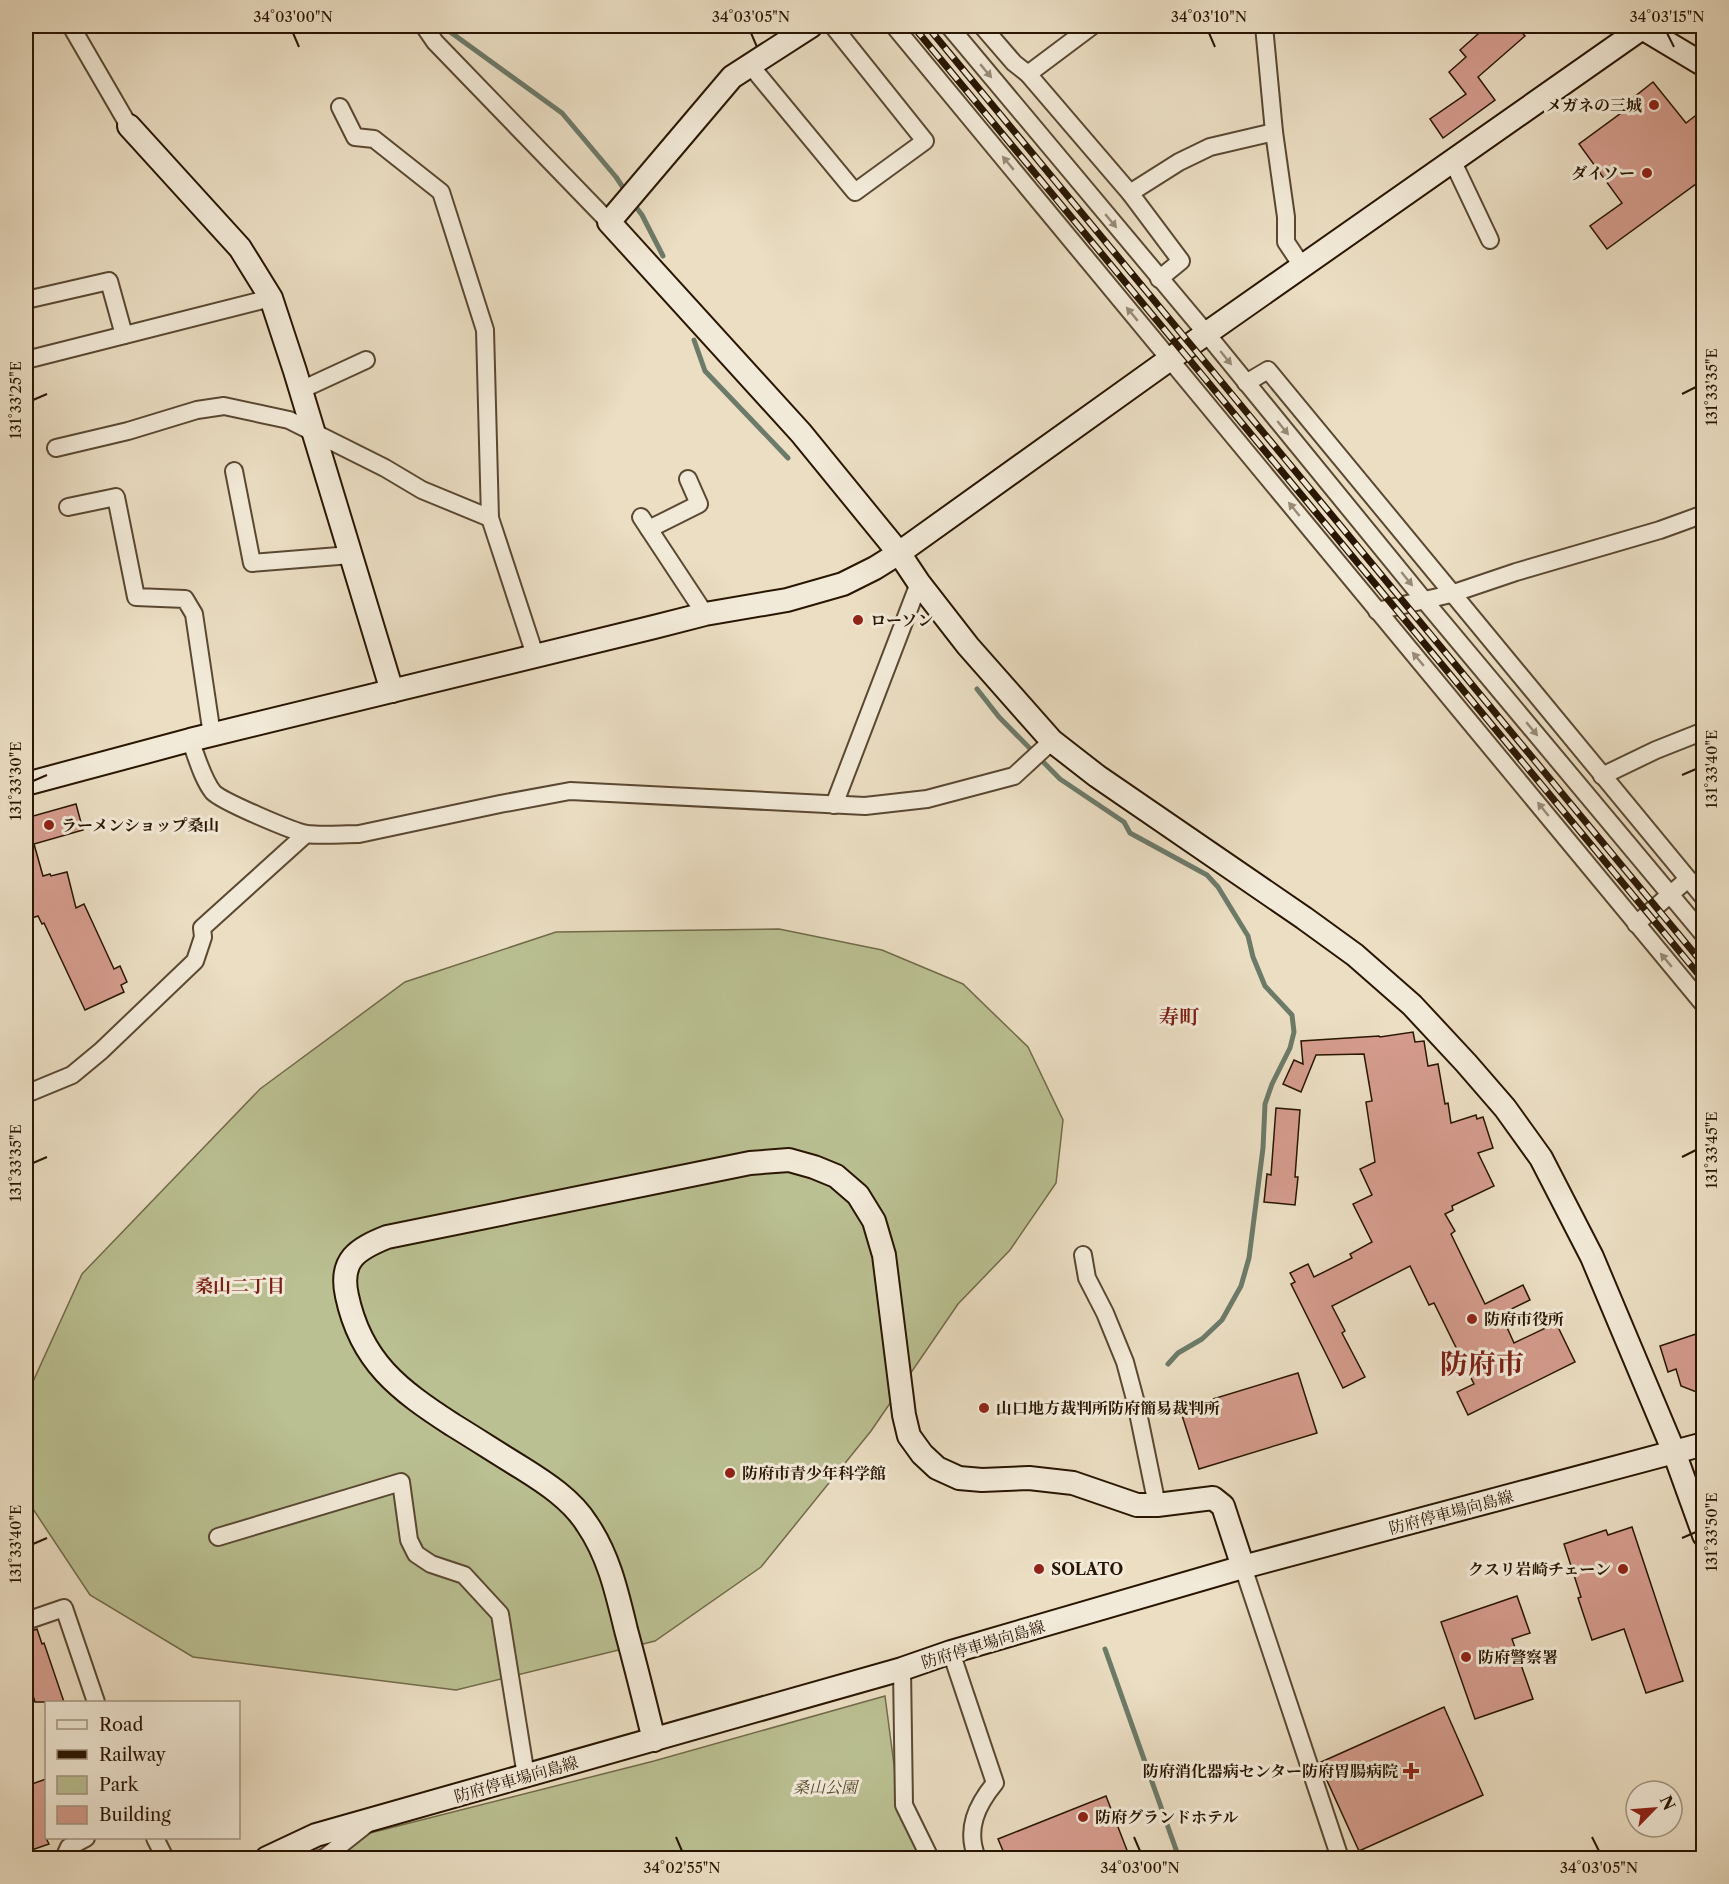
<svg xmlns="http://www.w3.org/2000/svg" width="1729" height="1884" viewBox="0 0 1729 1884" font-family="'Libre Caslon Text','Noto Serif JP',serif">
  <rect width="100%" height="100%" fill="#ebdec3"/>
  <filter id="stains"><feTurbulence type="fractalNoise" baseFrequency=".00333" numOctaves="4"/><feColorMatrix values="0 0 0 0 .2 0 0 0 0 .09 0 0 0 0 .02 0 0 0 .5 -.17"/></filter>
  <radialGradient id="worn" r=".72"><stop offset=".6" stop-color="#630" stop-opacity="0"/><stop offset="1" stop-color="#630" stop-opacity=".3"/></radialGradient>
  <g fill="#bac092" stroke="#726b4a" stroke-width="1.5">
    <path d="M 779,929 L 882,950 L 963,984 L 1028,1047 L 1063,1120 L 1056,1183 L 1010,1250 L 958,1304 L 871,1431 L 761,1567 L 655,1641 L 456,1690 L 193,1657 L 90,1595 L 33,1509 L 26,1445 L 26,1397 L 82,1274 L 260,1089 L 405,982 L 556,932 Z"/>
    <path d="M 885,1696 L 901,1818 L 921,1858 L 302,1858 L 317,1850 L 370,1833 L 654,1761 Z"/>
  </g>
  <g fill="none" stroke-linecap="round" stroke-linejoin="round">
    <g stroke="#6c7a69" stroke-width="5">
      <path d="M 442,26 L 562,113 L 616,177 L 626,192"/>
      <path d="M 633,203 L 642,215 L 663,256"/>
      <path d="M 694,340 L 705,371 L 788,458"/>
      <path d="M 977,689 L 999,717 L 1060,779 L 1124,822 L 1130,833 L 1207,875 L 1218,887 L 1248,936 L 1253,957 L 1265,986 L 1292,1015 L 1294,1032 L 1290,1048 L 1272,1084 L 1265,1104 L 1263,1148 L 1249,1258 L 1241,1286 L 1222,1320 L 1202,1339 L 1178,1353 L 1168,1364"/>
      <path d="M 1105,1649 L 1179,1858"/>
    </g>
  </g>
  <g fill="#d59c8d" stroke="#291602" stroke-width="1.5">
    <path d="M 1487,26 L 1516,26 L 1525,36 L 1478,77 L 1495,100 L 1443,138 L 1430,119 L 1466,94 L 1449,72 L 1466,57 L 1460,50 Z"/>
    <path d="M 1653,82 L 1686,123 L 1704,109 L 1704,178 L 1607,249 L 1590,226 L 1622,203 L 1579,144 L 1636,102 L 1633,98 Z"/>
    <path d="M 76,804 L 83,830 L 34,844 L 43,876 L 50,874 L 51,876 L 67,872 L 76,908 L 84,904 L 114,969 L 120,966 L 127,982 L 121,985 L 124,992 L 85,1010 L 44,923 L 42,924 L 38,916 L 26,920 L 26,818 Z"/>
    <path d="M 1413,1032 L 1415,1042 L 1424,1041 L 1428,1066 L 1438,1064 L 1445,1104 L 1448,1103 L 1451,1123 L 1476,1115 L 1477,1119 L 1483,1117 L 1493,1148 L 1478,1153 L 1494,1186 L 1452,1206 L 1453,1210 L 1445,1214 L 1455,1231 L 1451,1234 L 1485,1304 L 1523,1285 L 1530,1300 L 1501,1314 L 1514,1343 L 1556,1323 L 1575,1362 L 1468,1415 L 1457,1392 L 1474,1384 L 1434,1303 L 1429,1305 L 1410,1266 L 1332,1306 L 1345,1331 L 1342,1333 L 1365,1377 L 1343,1388 L 1291,1284 L 1295,1282 L 1290,1273 L 1308,1264 L 1314,1277 L 1352,1258 L 1350,1254 L 1372,1242 L 1353,1204 L 1372,1195 L 1360,1169 L 1375,1162 L 1366,1102 L 1372,1101 L 1364,1054 L 1316,1055 L 1301,1092 L 1283,1084 L 1294,1060 L 1303,1064 L 1301,1041 L 1379,1036 L 1380,1037 Z"/>
    <path d="M 1276,1108 L 1300,1110 L 1295,1177 L 1298,1177 L 1295,1205 L 1264,1202 L 1267,1174 L 1271,1175 Z"/>
    <path d="M 1696,1334 L 1704,1357 L 1704,1395 L 1681,1386 L 1676,1369 L 1668,1372 L 1660,1346 Z"/>
    <path d="M 1298,1373 L 1317,1433 L 1199,1469 L 1180,1409 Z"/>
    <path d="M 1632,1527 L 1683,1681 L 1646,1693 L 1624,1629 L 1592,1640 L 1578,1598 L 1581,1597 L 1564,1544 L 1606,1530 L 1608,1535 Z"/>
    <path d="M 1517,1596 L 1530,1633 L 1512,1639 L 1533,1699 L 1475,1719 L 1441,1622 Z"/>
    <path d="M 37,1629 L 42,1644 L 44,1643 L 64,1702 L 35,1702 L 26,1674 L 26,1633 Z"/>
    <path d="M 1444,1707 L 1483,1795 L 1359,1851 L 1319,1763 Z"/>
    <path d="M 46,1779 L 46,1838 L 49,1844 L 26,1852 L 26,1786 Z"/>
    <path d="M 1106,1796 L 1130,1858 L 1006,1858 L 998,1839 Z"/>
  </g>
  <g fill="none" stroke-linecap="round" stroke-linejoin="round">
    <defs>
      <g id="street">
        <path d="M 71,26 L 129,126"/>
        <path d="M 424,26 L 435,42 L 609,222"/>
        <path d="M 894,26 L 1704,1005"/>
        <path d="M 949,26 L 1206,333 L 1424,600 L 1704,935"/>
        <path d="M 982,26 L 1014,63 L 1028,74 L 1130,193 L 1181,261 L 1159,279"/>
        <path d="M 1264,26 L 1274,132 L 1286,217 L 1286,242 L 1302,266"/>
        <path d="M 750,65 L 855,192 L 925,141 L 833,26"/>
        <path d="M 1028,74 L 1092,26"/>
        <path d="M 340,107 L 355,137 L 374,139 L 441,192 L 485,330 L 490,518 L 535,655"/>
        <path d="M 1453,162 L 1490,240"/>
        <path d="M 1130,193 L 1179,162 L 1210,147 L 1274,132"/>
        <path d="M 26,300 L 109,281 L 124,335"/>
        <path d="M 26,360 L 271,298"/>
        <path d="M 1246,383 L 1268,370 L 1704,898"/>
        <path d="M 301,390 L 366,360"/>
        <path d="M 56,448 L 128,431 L 197,410 L 224,406 L 289,420 L 385,468 L 422,490 L 490,518"/>
        <path d="M 234,471 L 252,563 L 351,555"/>
        <path d="M 68,507 L 116,497 L 136,597 L 185,599 L 194,614 L 212,735"/>
        <path d="M 641,517 L 705,614"/>
        <path d="M 649,529 L 699,504 L 688,479"/>
        <path d="M 1377,611 L 1451,594 L 1516,572 L 1660,530 L 1704,514"/>
        <path d="M 190,740 C 197,757 202,778 213,792 C 221,801 294,832 307,834 C 323,836 342,834 359,834 L 500,804 L 570,791 L 865,806 L 927,799 L 1014,776 L 1052,741"/>
        <path d="M 1602,776 L 1656,750 L 1704,731"/>
        <path d="M 834,805 L 919,583"/>
        <path d="M 1636,924 L 1688,879"/>
        <path d="M 26,1094 L 72,1075 L 101,1051 L 195,961 L 203,937 L 202,928 L 306,834"/>
        <path d="M 1083,1255 L 1087,1278 L 1105,1313 L 1125,1362 L 1136,1403 L 1157,1505"/>
        <path d="M 218,1537 L 401,1482 L 409,1540 L 416,1554 L 431,1564 L 464,1575 L 500,1614 L 526,1776"/>
        <path d="M 1243,1567 L 1340,1858"/>
        <path d="M 26,1621 L 64,1608 L 96,1702"/>
        <path d="M 951,1652 L 995,1783 C 977,1805 965,1829 977,1858"/>
        <path d="M 902,1669 L 904,1805 L 930,1858"/>
        <path d="M 155,1838 L 165,1858"/>
        <path d="M 64,1858 L 69,1847 L 86,1838"/>
        <path d="M 324,1858 L 367,1824"/>
      </g>
      <g id="secondary">
        <path d="M 811,26 L 732,77 L 609,222 L 801,433 L 899,553 L 919,583 L 968,646 L 1052,741 L 1097,776 L 1304,918 L 1355,955 L 1412,1005 L 1466,1063 L 1505,1108 L 1541,1158 L 1592,1257 L 1674,1452 L 1704,1535"/>
        <path d="M 1639,26 L 1704,65"/>
        <path d="M 129,126 L 240,248 L 271,298 L 295,371 L 392,691"/>
        <path d="M 26,784 L 190,740 L 654,627 L 705,614 L 787,600 L 843,584 L 875,568 L 899,553 L 1170,359 L 1642,28"/>
        <path d="M 654,1740 C 645,1703 636,1667 626,1630 C 617,1593 609,1556 587,1524 C 572,1500 546,1483 522,1468 C 499,1454 476,1439 453,1425 C 399,1390 361,1362 347,1296 C 339,1260 357,1249 387,1237 L 750,1163 L 789,1160 L 814,1167 L 836,1176 L 858,1195 L 874,1221 L 884,1255 L 904,1415 L 909,1436 L 922,1454 L 937,1468 L 959,1478 L 982,1480 L 1029,1478 L 1073,1483 L 1137,1505 L 1157,1505 L 1213,1498 L 1223,1506 L 1243,1567"/>
        <path d="M 267,1858 L 316,1835 L 902,1669 L 951,1652 L 1243,1567 L 1704,1444"/>
      </g>
    </defs>
    <use href="#street" stroke="#5a4832" stroke-width="20"/>
    <use href="#secondary" stroke="#291602" stroke-width="26"/>
    <use href="#street" stroke="#f2ead8" stroke-width="16"/>
    <use href="#secondary" stroke="#f2ead8" stroke-width="22"/>
    <defs>
      <g id="rail">
        <path d="M 913,26 L 1704,981"/>
        <path d="M 927,26 L 1704,965"/>
      </g>
    </defs>
    <use href="#rail" stroke="#291602" stroke-width="7"/>
    <use href="#rail" stroke="#f2ead8" stroke-width="4.5" stroke-dasharray="14" stroke-linecap="butt"/>
  </g>
  <defs><path id="oneway-solid" d="M-6-.8H1V-3.2L6.5 0L1 3.2V.8H-6Z" transform="scale(1.5)"/></defs>
  <g fill="#988b78">
    <use href="#oneway-solid" transform="translate(986 71) rotate(50)"/>
    <use href="#oneway-solid" transform="translate(1008 163) rotate(-130)"/>
    <use href="#oneway-solid" transform="translate(1111 221) rotate(50)"/>
    <use href="#oneway-solid" transform="translate(1132 314) rotate(-130)"/>
    <use href="#oneway-solid" transform="translate(1226 358) rotate(51)"/>
    <use href="#oneway-solid" transform="translate(1283 428) rotate(51)"/>
    <use href="#oneway-solid" transform="translate(1294 509) rotate(-129)"/>
    <use href="#oneway-solid" transform="translate(1407 579) rotate(51)"/>
    <use href="#oneway-solid" transform="translate(1418 659) rotate(-130)"/>
    <use href="#oneway-solid" transform="translate(1532 729) rotate(50)"/>
    <use href="#oneway-solid" transform="translate(1543 809) rotate(-129)"/>
    <use href="#oneway-solid" transform="translate(1666 960) rotate(-130)"/>
  </g>
  <path fill="none" stroke="#291602" stroke-width="2" d="M 293,33 L 299,47M 751,33 L 757,47M 1209,33 L 1215,47M 1667,33 L 1674,47M 1682,394 L 1696,387M 33,400 L 47,394M 1682,775 L 1696,769M 33,781 L 47,775M 1682,1157 L 1696,1150M 33,1163 L 47,1157M 1682,1538 L 1696,1532M 33,1544 L 47,1538M 676,1837 L 682,1851M 1134,1837 L 1140,1851M 1592,1837 L 1599,1851"/>
  <g fill="#8f2418" stroke="#f2ead8" stroke-width="2">
    <circle cx="1654" cy="105" r="6"/>
    <circle cx="1647" cy="173" r="6"/>
    <circle cx="858" cy="620" r="6"/>
    <circle cx="49" cy="825" r="6"/>
    <circle cx="1472" cy="1319" r="6"/>
    <circle cx="984" cy="1408" r="6"/>
    <circle cx="730" cy="1473" r="6"/>
    <circle cx="1039" cy="1569" r="6"/>
    <circle cx="1623" cy="1569" r="6"/>
    <circle cx="1466" cy="1657" r="6"/>
    <path d="M1408 1762h6v6h6v6h-6v6h-6v-6h-6v-6h6z"/>
    <circle cx="1083" cy="1817" r="6"/>
  </g>
  <g text-anchor="middle" stroke-width="6" stroke-linejoin="round" paint-order="stroke">
    <g font-size="16" font-weight="bold" fill="#291602" stroke="#f2ead8" text-anchor="start">
      <text x="1642" y="111" text-anchor="end">メガネの三城</text>
      <text x="1635" y="179" text-anchor="end">ダイソー</text>
      <text x="870" y="626">ローソン</text>
      <text x="61" y="831">ラーメンショップ桑山</text>
      <text x="1484" y="1325">防府市役所</text>
      <text x="996" y="1414">山口地方裁判所防府簡易裁判所</text>
      <text x="742" y="1479">防府市青少年科学館</text>
      <text x="1051" y="1575">SOLATO</text>
      <text x="1611" y="1575" text-anchor="end">クスリ岩崎チェーン</text>
      <text x="1478" y="1663">防府警察署</text>
      <text x="1398" y="1777" text-anchor="end">防府消化器病センター防府胃腸病院</text>
      <text x="1095" y="1823">防府グランドホテル</text>
    </g>
    <g font-size="16" fill="#291602" stroke="#f2ead8">
      <text transform="translate(1451 1512) rotate(-15)" y="6">防府停車場向島線</text>
      <text transform="translate(983 1644) rotate(-17)" y="6">防府停車場向島線</text>
      <text transform="translate(516 1779) rotate(-16)" y="6">防府停車場向島線</text>
    </g>
    <g font-size="16" font-style="italic" fill="#54492d" stroke="#f2ead8">
      <text x="825" y="1793">桑山公園</text>
    </g>
    <g font-size="18" font-weight="bold" fill="#7a1f14" stroke="#f2ead8">
      <text x="240" y="1292">桑山二丁目</text>
    </g>
    <g font-size="20" font-weight="bold" fill="#7a1f14" stroke="#f2ead8">
      <text x="1179" y="1024">寿町</text>
    </g>
    <g font-size="28" font-weight="bold" fill="#7a1f14" stroke="#f2ead8">
      <text x="1482" y="1374">防府市</text>
    </g>
  </g>
  <rect width="1729" height="1884" fill="none" stroke="#ebdec3" stroke-width="66"/>
  <rect x="45" y="1701" width="195" height="138" fill="#f2ead8" stroke="#a29582" stroke-width="1.5"/>
  <rect x="57" y="1720" width="30" height="9" fill="#f2ead8" stroke="#a29582" stroke-width="1.5"/>
  <text x="99" y="1731" font-size="18" fill="#291602">Road</text>
  <rect x="57" y="1750" width="30" height="9" fill="#291602" stroke="#a29582" stroke-width="1.5"/>
  <text x="99" y="1761" font-size="18" fill="#291602">Railway</text>
  <rect x="57" y="1776" width="30" height="18" fill="#bac092" stroke="#a29582" stroke-width="1.5"/>
  <text x="99" y="1791" font-size="18" fill="#291602">Park</text>
  <rect x="57" y="1806" width="30" height="18" fill="#d59c8d" stroke="#a29582" stroke-width="1.5"/>
  <text x="99" y="1821" font-size="18" fill="#291602">Building</text>
  <g transform="translate(1654 1809) rotate(65)"><circle r="28" fill="#f2ead8" stroke="#a29582" stroke-width="1.5"/>
  <path d="M0-4.5L10 22L0 15L-10 22Z" fill="#8f2418"/>
  <text y="-9" font-size="16" font-weight="bold" text-anchor="middle" fill="#291602">N</text>
  </g>
  <rect x="33" y="33" width="1663" height="1818" fill="none" stroke="#291602" stroke-width="2"/>
  <g font-size="15" text-anchor="middle" fill="#291602">
    <text x="293" y="22">34°03'00"N</text>
    <text x="751" y="22">34°03'05"N</text>
    <text x="1209" y="22">34°03'10"N</text>
    <text x="1667" y="22">34°03'15"N</text>
    <text transform="translate(1712 387) rotate(-90)" y="5">131°33'35"E</text>
    <text transform="translate(16 400) rotate(-90)" y="5">131°33'25"E</text>
    <text transform="translate(1712 769) rotate(-90)" y="5">131°33'40"E</text>
    <text transform="translate(16 781) rotate(-90)" y="5">131°33'30"E</text>
    <text transform="translate(1712 1150) rotate(-90)" y="5">131°33'45"E</text>
    <text transform="translate(16 1163) rotate(-90)" y="5">131°33'35"E</text>
    <text transform="translate(1712 1532) rotate(-90)" y="5">131°33'50"E</text>
    <text transform="translate(16 1544) rotate(-90)" y="5">131°33'40"E</text>
    <text x="682" y="1873">34°02'55"N</text>
    <text x="1140" y="1873">34°03'00"N</text>
    <text x="1599" y="1873">34°03'05"N</text>
  </g>
  <rect width="100%" height="100%" filter="url(#stains)"/>
  <rect width="100%" height="100%" fill="url(#worn)"/>
</svg>
